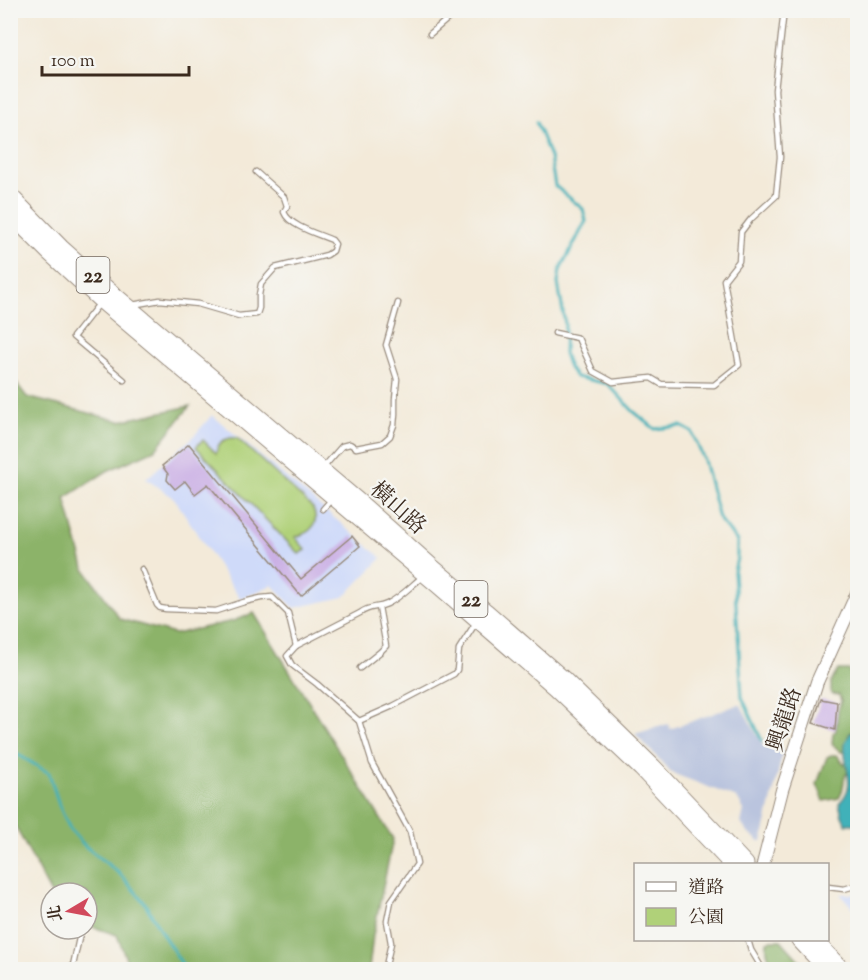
<svg xmlns="http://www.w3.org/2000/svg" width="868" height="980" viewBox="0 0 868 980" font-family="'Sorts Mill Goudy','Noto Serif TC',serif">
  <rect width="100%" height="100%" fill="#f6f6f2"/>
  <filter id="ink" filterUnits="userSpaceOnUse"><feTurbulence type="fractalNoise" baseFrequency=".0167" numOctaves="2"/><feDisplacementMap in="SourceGraphic" scale="12" xChannelSelector="R" yChannelSelector="G"/><feConvolveMatrix kernelMatrix="1 2 1 2 8 2 1 2 1" color-interpolation-filters="sRGB"/></filter>
  <filter id="wash" filterUnits="userSpaceOnUse"><feTurbulence type="fractalNoise" baseFrequency=".008" numOctaves="4" result="noise"/><feDisplacementMap in="SourceGraphic" scale="24" xChannelSelector="R" yChannelSelector="G"/><feGaussianBlur stdDeviation="1.35" result="paint"/><feColorMatrix in="noise" values="0 0 0 0 0 0 0 0 0 0 0 0 0 0 0 0 0 1.4 0 .05"/><feComposite in="paint" operator="in"/></filter>
  <g filter="url(#wash)">
    <rect width="100%" height="100%" fill="#f3ead9"/>
    <g fill="#cfdaf9">
      <path d="M 212,415 L 382,558 L 344,597 L 294,608 L 272,585 L 240,599 L 174,498 L 146,479 L 194,436 Z"/>
      <path d="M 840,894 L 857,894 L 857,912 Z"/>
    </g>
    <path fill="#bac4de" d="M 740,704 L 763,746 L 783,751 L 762,841 L 759,841 L 747,832 L 741,823 L 744,810 L 737,798 L 672,773 L 635,734 L 668,724 L 670,729 Z"/>
    <path fill="#b0d179" stroke="#767e4c" stroke-width="1.5" d="M 231,438 L 237,438 L 313,508 C 320,525 310,533 295,537 L 306,550 L 299,554 L 196,447 L 203,440 L 216,453 C 218,444 221,440 231,438 Z"/>
    <g fill="#8cb369" stroke="#646e44" stroke-width="1.5">
      <path d="M 10,375 L 27,397 L 120,421 L 190,406 L 155,450 L 107,471 L 65,498 L 84,568 L 120,619 L 175,634 L 233,621 L 254,613 L 393,839 L 373,935 L 369,969 L 130,969 L 117,935 L 87,925 L 87,893 L 51,894 L 11,818 Z"/>
      <path d="M 838,670 L 849,670 L 851,675 L 850,683 L 854,685 L 857,683 L 857,729 L 855,730 L 848,752 L 841,752 L 832,744 L 833,733 L 836,731 L 838,711 L 841,701 L 839,695 L 831,694 L 831,682 Z"/>
      <path d="M 831,755 L 837,755 L 844,764 L 851,761 L 855,775 L 846,774 C 842,784 845,789 839,798 L 824,801 L 817,784 L 827,757 Z"/>
      <path d="M 772,940 L 781,940 L 807,969 L 778,969 C 770,961 765,954 767,942 Z"/>
    </g>
    <path fill="#41b1b9" stroke="#3e6e6c" stroke-width="1.5" d="M 857,731 L 858,824 L 846,824 L 842,816 L 839,803 C 859,784 841,764 845,742 C 846,741 849,735 850,733 Z"/>
    <g fill="none" stroke-linecap="round" stroke-linejoin="round">
      <g stroke="#41b1b9" stroke-width="3">
        <path d="M 536,122 L 550,157 L 555,186 L 583,209 L 586,221 L 560,270 L 558,283 L 565,324 L 564,353 L 569,368 L 576,377 L 608,384 L 633,411 L 655,429 L 681,426 L 692,432 L 704,460 L 719,519 L 737,541 L 737,558 L 734,572 L 742,697 L 762,741"/>
        <path d="M 10,750 L 49,773 L 59,805 L 70,829 L 85,846 L 120,874 L 145,903 L 163,935 L 186,970"/>
      </g>
    </g>
    <g id="blocks">
      <g fill="#cbb0e5">
        <path d="M 189,444 L 301,579 L 352,536 L 360,546 L 301,596 L 208,484 L 195,494 L 185,481 L 175,489 L 167,480 L 168,474 L 162,466 Z"/>
        <path d="M 821,699 L 837,702 L 835,730 L 813,723 Z"/>
      </g>
    </g>
  </g>
  <g filter="url(#ink)">
    <use href="#blocks" fill-opacity="0" stroke="#978a7c" stroke-width="1.5"/>
    <g fill="none" stroke-linecap="round" stroke-linejoin="round">
      <defs>
        <g id="service">
          <path d="M 430,34 L 458,10"/>
          <path d="M 99,304 L 73,337 L 124,380"/>
          <path d="M 132,305 L 160,300 L 198,304 L 239,316 L 257,314 L 259,308 L 259,295 L 261,284 L 275,268 L 327,255 L 333,251 L 335,244 L 332,240 C 318,234 289,226 284,212 L 287,206 L 284,197 L 256,172"/>
          <path d="M 555,333 L 578,338 L 593,371 L 613,382 L 651,378 L 661,384 L 714,385 L 739,365 L 724,280 L 739,261 L 741,232 L 751,219 L 776,196 L 780,157 L 775,90 L 784,10"/>
          <path d="M 323,468 L 342,446 L 350,444 L 356,448 L 382,443 L 390,436 L 394,425 L 395,414 L 395,399 L 397,379 L 386,345 L 398,303"/>
          <path d="M 323,509 L 331,500"/>
          <path d="M 142,569 L 157,605 L 160,608 L 166,609 L 216,611 L 244,602 L 261,598 L 272,597 L 288,613 L 296,646"/>
          <path d="M 360,668 L 380,652 L 386,646 L 379,607"/>
          <path d="M 359,721 L 393,706 L 454,674 L 457,670 L 459,649 L 475,624"/>
          <path d="M 828,887 L 844,889 L 858,885"/>
          <path d="M 748,940 L 751,950 L 763,970"/>
          <path d="M 72,970 L 81,929"/>
          <path d="M 385,970 L 391,943 L 387,921 L 391,901 L 417,864 L 410,832 L 372,763 L 359,721 L 317,684 L 292,665 L 287,656 L 296,646 L 360,613 C 371,605 376,609 387,604 C 400,598 411,586 422,577"/>
        </g>
        <path id="tertiary" d="M 763,864 L 782,790 L 817,682 L 858,591"/>
        <g id="primary">
          <path d="M 10,195 L 61,247 L 109,290 L 361,503 L 434,568 L 486,611 L 565,680 L 653,766 L 746,864"/>
          <path d="M 10,214 L 48,252 L 101,301 L 436,584 L 556,688 L 641,769 L 731,864"/>
          <path d="M 799,940 L 827,970"/>
          <path d="M 815,940 L 843,970"/>
        </g>
      </defs>
      <use href="#service" stroke="#978a7c" stroke-width="7"/>
      <use href="#tertiary" stroke="#978a7c" stroke-width="14"/>
      <use href="#primary" stroke="#978a7c" stroke-width="17"/>
      <use href="#service" stroke="#fff" stroke-width="4.5"/>
      <use href="#tertiary" stroke="#fff" stroke-width="12"/>
      <use href="#primary" stroke="#fff" stroke-width="15"/>
    </g>
  </g>
  <g text-anchor="middle" stroke-width="4.5" stroke-linejoin="round" paint-order="stroke">
    <g fill="#f6f6f2" stroke="#73675e" stroke-width="1.5">
      <rect x="76.5" y="257" width="33" height="36" rx="4.5"/>
      <rect x="454.5" y="581" width="33" height="36" rx="4.5"/>
    </g>
    <g font-size="21" font-weight="bold" fill="#3b2a1e">
      <text x="93" y="282">22</text>
      <text x="471" y="606">22</text>
    </g>
    <g font-size="22" fill="#3b2a1e" stroke="#f6f6f2">
      <text transform="translate(399 507) rotate(42)" y="8">橫山路</text>
      <text transform="translate(783 719) rotate(-72)" y="8">興龍路</text>
    </g>
  </g>
  <rect width="868" height="980" fill="none" stroke="#f6f6f2" stroke-width="36"/>
  <rect x="634" y="863" width="195" height="78" fill="#f6f6f2" stroke="#aba49d" stroke-width="1.5"/>
  <rect x="646" y="882" width="30" height="9" fill="#ffffff" stroke="#aba49d" stroke-width="1.5"/>
  <text x="688" y="893" font-size="18" fill="#3b2a1e">道路</text>
  <rect x="646" y="908" width="30" height="18" fill="#b0d179" stroke="#aba49d" stroke-width="1.5"/>
  <text x="688" y="923" font-size="18" fill="#3b2a1e">公園</text>
  <g transform="translate(69 911) rotate(260)"><circle r="28" fill="#f6f6f2" stroke="#aba49d" stroke-width="1.5"/>
  <path d="M0-4.5L10 22L0 15L-10 22Z" fill="#d1495b"/>
  <text y="-9" font-size="16" font-weight="bold" text-anchor="middle" fill="#3b2a1e">北</text>
  </g>
  <path d="M42 66v9h147v-9" fill="none" stroke="#3b2a1e" stroke-width="3"/>
  <text x="51" y="66" font-size="18" fill="#3b2a1e" stroke="#f6f6f2" stroke-width="4.5" paint-order="stroke">100 m</text>
</svg>
